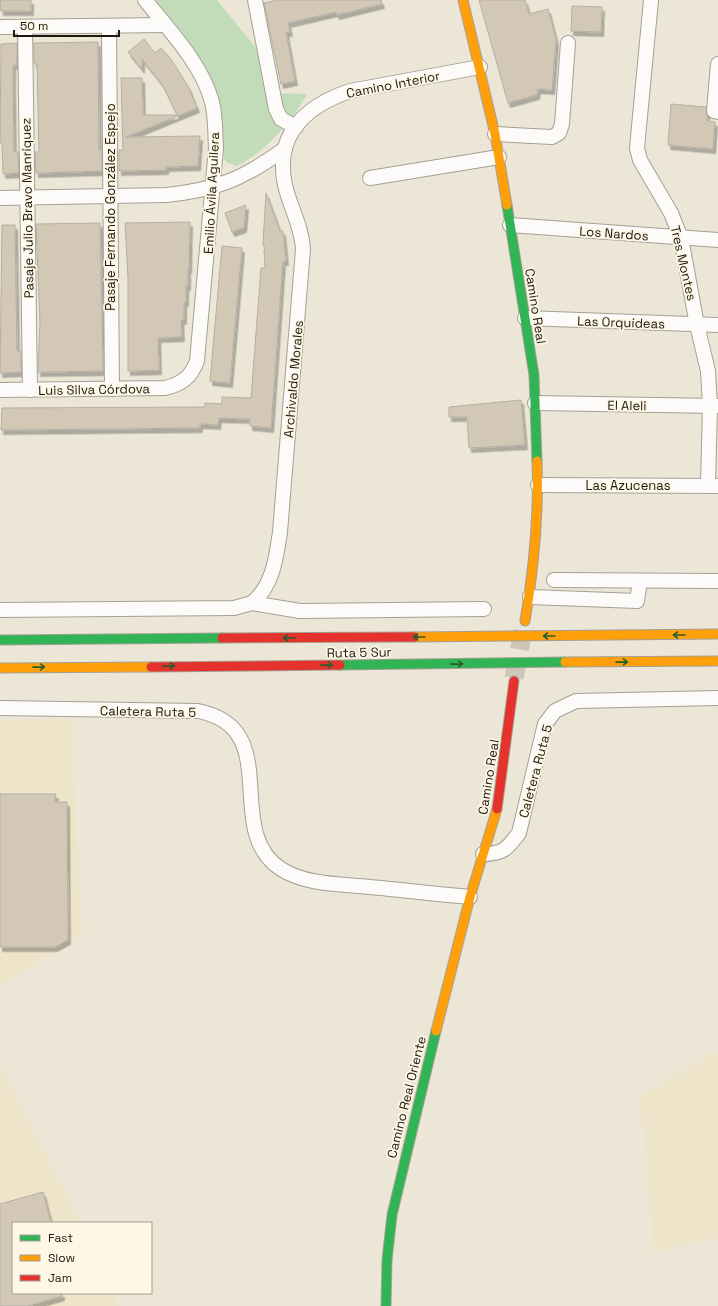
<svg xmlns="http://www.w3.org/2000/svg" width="718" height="1306" viewBox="0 0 718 1306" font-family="'Space Grotesk',sans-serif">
  <defs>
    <filter id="shadow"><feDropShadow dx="2.5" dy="4.5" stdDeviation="0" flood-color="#0004"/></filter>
  </defs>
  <rect width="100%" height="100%" fill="#ece6d7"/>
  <g fill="#eee4c9">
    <path d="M 72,719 L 81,937 L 0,985 L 0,720 Z"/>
    <path d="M 718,1051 L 718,1238 L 654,1252 L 640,1095 Z"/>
    <path d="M 0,1065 L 81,1223 L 13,1223 L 13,1293 L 112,1293 L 118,1306 L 0,1306 Z"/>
  </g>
  <path fill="#c2dcba" d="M 155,0 L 217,0 L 260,53 L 268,93 L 307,94 C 294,119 263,155 236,166 L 226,162 C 219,149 225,121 220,102 C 208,63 179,31 155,0 Z"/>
  <g fill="#d2c8b5" stroke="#b5afa4" filter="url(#shadow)">
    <path d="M 0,0 L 31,0 L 31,11 L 1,11 Z"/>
    <path d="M 278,0 L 381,0 L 382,4 L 337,15 L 336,12 L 288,23 L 290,32 L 286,32 L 295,81 L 281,84 L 264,3 Z"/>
    <path d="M 479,0 L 525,0 L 529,14 L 548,9 L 556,40 L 552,90 L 538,89 L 537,95 L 508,103 Z"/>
    <path d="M 572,6 L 602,7 L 601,32 L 571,31 Z"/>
    <path d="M 144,39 L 155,53 L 161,48 L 170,58 L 188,86 L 197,108 L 126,137 L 200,136 L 198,166 L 166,167 L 166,170 L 119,171 L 119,150 L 123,150 L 121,78 L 142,78 L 143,115 L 177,115 L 162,84 L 142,59 L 142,69 L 128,52 Z"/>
    <path d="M 98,42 L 99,150 L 102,150 L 102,171 L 36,173 L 35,152 L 39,152 L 37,64 L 34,64 L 34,43 Z"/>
    <path d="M 17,43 L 17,65 L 13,65 L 13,93 L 14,152 L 18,152 L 19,173 L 3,174 L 2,143 L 0,143 L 1,44 Z"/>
    <path d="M 671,104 L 706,107 L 708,121 L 715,122 L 713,149 L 668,145 Z"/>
    <path d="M 266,193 L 280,231 L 283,231 L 286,261 L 283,261 L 271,428 L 250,426 L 250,419 L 219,418 L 218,425 L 200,424 L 200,428 L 1,430 L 2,408 L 205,407 L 205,403 L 222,404 L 222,397 L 251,398 L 261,268 L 265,268 L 264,250 L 265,250 L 263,243 Z"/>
    <path d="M 246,205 L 244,228 L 232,232 L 225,213 Z"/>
    <path d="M 190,222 L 189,269 L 188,269 L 188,286 L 186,286 L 186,302 L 184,302 L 184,320 L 181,320 L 182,337 L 158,338 L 159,370 L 128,371 L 128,278 L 125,223 Z"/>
    <path d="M 100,223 L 103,371 L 38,372 L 40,322 L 36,224 Z"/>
    <path d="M 2,225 L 15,225 L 17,351 L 21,351 L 21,372 L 0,373 Z"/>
    <path d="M 222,246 L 242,248 L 230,383 L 210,381 Z"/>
    <path d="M 521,400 L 525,445 L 469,448 L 467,417 L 449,417 L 449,407 Z"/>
    <path d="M 0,794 L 56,794 L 55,802 L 67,802 L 68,940 L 55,947 L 0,947 Z"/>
    <path d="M 43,1192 L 51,1223 L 13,1223 L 13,1293 L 62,1293 L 62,1296 L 28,1306 L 0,1306 L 0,1204 Z"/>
  </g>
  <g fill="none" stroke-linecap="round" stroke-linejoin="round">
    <path stroke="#cdc7b9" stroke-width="19" stroke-dasharray="19 10" stroke-linecap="butt" d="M 514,678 L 525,621"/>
    <defs>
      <g id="street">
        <path d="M 255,0 L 276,109 L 281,119 L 296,127"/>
        <path d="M 651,0 L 637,148 L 640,160 L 671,213 L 681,238 L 697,325 L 708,371 L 710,406 L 708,486"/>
        <path d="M 109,26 L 112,389"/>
        <path d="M 0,27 L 165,25"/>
        <path d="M 25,27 L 30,390"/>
        <path d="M 718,64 L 714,111 L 718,112"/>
        <path d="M 495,134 L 552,137 L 559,133 L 562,124 L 568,43"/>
        <path d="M 370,178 L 499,157"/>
        <path d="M 0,198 L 166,195 C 216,190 243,179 283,150"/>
        <path d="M 510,225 L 718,240"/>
        <path d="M 525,318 L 718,325"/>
        <path d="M 0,390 L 165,388 C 182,384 191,377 197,361 L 216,148 C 215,133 216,118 212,102 C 202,64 169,30 145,0"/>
        <path d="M 535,403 L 718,406"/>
        <path d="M 538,485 L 718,486"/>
        <path d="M 554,580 L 718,581"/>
        <path d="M 530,597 L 637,601 L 640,581"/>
        <path d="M 252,603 C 273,585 276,559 280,532 L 303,249 C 302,227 290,207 285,185 C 274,134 306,106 350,91 L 480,67"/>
        <path d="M 0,610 L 234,608 L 252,603 L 300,611 L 484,609"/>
        <path d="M 0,708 L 198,711 C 286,728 221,830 281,869 C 306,885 342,884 370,887 C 403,890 436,894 470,897"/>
        <path d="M 483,854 C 503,854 507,849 519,833 L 543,732 L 545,724 L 555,711 L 576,701 L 718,698"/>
      </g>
      <g id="fast">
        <path d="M 507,205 L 534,375 L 537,461"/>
        <path d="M 0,640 L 222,638"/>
        <path d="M 340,665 L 565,662"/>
        <path d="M 386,1306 L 387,1260 L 392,1215 L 436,1031"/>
      </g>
      <g id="slow">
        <path d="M 463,0 L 495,134 L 507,205"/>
        <path d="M 525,621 C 534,568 539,515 537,461"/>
        <path d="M 414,637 L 718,634"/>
        <path d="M 565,662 L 718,661"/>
        <path d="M 0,668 L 151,667"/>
        <path d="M 436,1031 L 470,897 L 497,809"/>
      </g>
      <g id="jam">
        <path d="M 222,638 L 414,637"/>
        <path d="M 151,667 L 340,665"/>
        <path d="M 497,809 L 514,681"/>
      </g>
    </defs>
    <use href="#street" stroke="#a5a094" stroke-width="16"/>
    <use href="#fast" stroke="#a5a094" stroke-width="11"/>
    <use href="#slow" stroke="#a5a094" stroke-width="11"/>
    <use href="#jam" stroke="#a5a094" stroke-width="11"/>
    <use href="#street" stroke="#fcfbf9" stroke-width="14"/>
    <use href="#fast" stroke="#30b455" stroke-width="9"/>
    <use href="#slow" stroke="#ff9f0a" stroke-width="9"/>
    <use href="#jam" stroke="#e5322d" stroke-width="9"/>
  </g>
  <defs><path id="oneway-shaft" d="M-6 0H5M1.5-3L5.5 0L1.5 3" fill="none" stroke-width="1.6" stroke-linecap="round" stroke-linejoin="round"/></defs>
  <g stroke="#265f2e">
    <use href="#oneway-shaft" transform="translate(679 635) rotate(180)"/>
    <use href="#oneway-shaft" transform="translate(549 636) rotate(180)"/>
    <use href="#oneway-shaft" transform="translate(419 637) rotate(180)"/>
    <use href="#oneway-shaft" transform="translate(289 638) rotate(180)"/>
    <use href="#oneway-shaft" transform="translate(622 662) rotate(-1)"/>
    <use href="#oneway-shaft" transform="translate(457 664) rotate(-1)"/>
    <use href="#oneway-shaft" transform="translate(327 665) rotate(-1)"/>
    <use href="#oneway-shaft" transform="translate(169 666) rotate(-1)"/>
    <use href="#oneway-shaft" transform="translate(39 667) rotate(-1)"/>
  </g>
  <g text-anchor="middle" stroke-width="3.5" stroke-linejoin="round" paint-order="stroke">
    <g font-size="13" fill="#1d190f" stroke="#fef7e6">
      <text transform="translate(393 84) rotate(-11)" y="5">Camino Interior</text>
      <text transform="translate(211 193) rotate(-87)" y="5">Emilio Ávila Aguilera</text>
      <text transform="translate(110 207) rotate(-90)" y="5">Pasaje Fernando González Espejo</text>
      <text transform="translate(27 208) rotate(-91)" y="5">Pasaje Julio Bravo Manríquez</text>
      <text transform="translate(614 233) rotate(4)" y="5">Los Nardos</text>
      <text transform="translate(684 263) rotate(77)" y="5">Tres Montes</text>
      <text transform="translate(536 306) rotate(81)" y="5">Camino Real</text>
      <text transform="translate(621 322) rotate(2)" y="5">Las Orquídeas</text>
      <text transform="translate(293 379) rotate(-85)" y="5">Archivaldo Morales</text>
      <text transform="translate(94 389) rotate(-1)" y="5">Luis Silva Córdova</text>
      <text transform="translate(627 405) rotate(1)" y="5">El Aleli</text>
      <text x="628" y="490">Las Azucenas</text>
      <text transform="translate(359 652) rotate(-1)" y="5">Ruta 5 Sur</text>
      <text transform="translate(148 711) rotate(1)" y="5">Caletera Ruta 5</text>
      <text transform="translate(535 771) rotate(-75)" y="5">Caletera Ruta 5</text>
      <text transform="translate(488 777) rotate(-81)" y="5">Camino Real</text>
      <text transform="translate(406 1097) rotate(-76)" y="5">Camino Real Oriente</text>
    </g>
  </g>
  <rect x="12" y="1222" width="140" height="72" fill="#fef7e6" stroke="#a49e90"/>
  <rect x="20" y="1235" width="20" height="6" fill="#30b455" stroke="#a49e90"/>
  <text x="48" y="1242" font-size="12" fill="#1d190f">Fast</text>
  <rect x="20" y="1255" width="20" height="6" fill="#ff9f0a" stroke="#a49e90"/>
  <text x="48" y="1262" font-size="12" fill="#1d190f">Slow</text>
  <rect x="20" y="1275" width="20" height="6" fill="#e5322d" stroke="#a49e90"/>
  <text x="48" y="1282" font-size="12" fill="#1d190f">Jam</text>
  <path d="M14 30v6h105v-6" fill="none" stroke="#1d190f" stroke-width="2"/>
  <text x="20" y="30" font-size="12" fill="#1d190f" stroke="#fef7e6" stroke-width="3" paint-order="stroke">50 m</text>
</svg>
